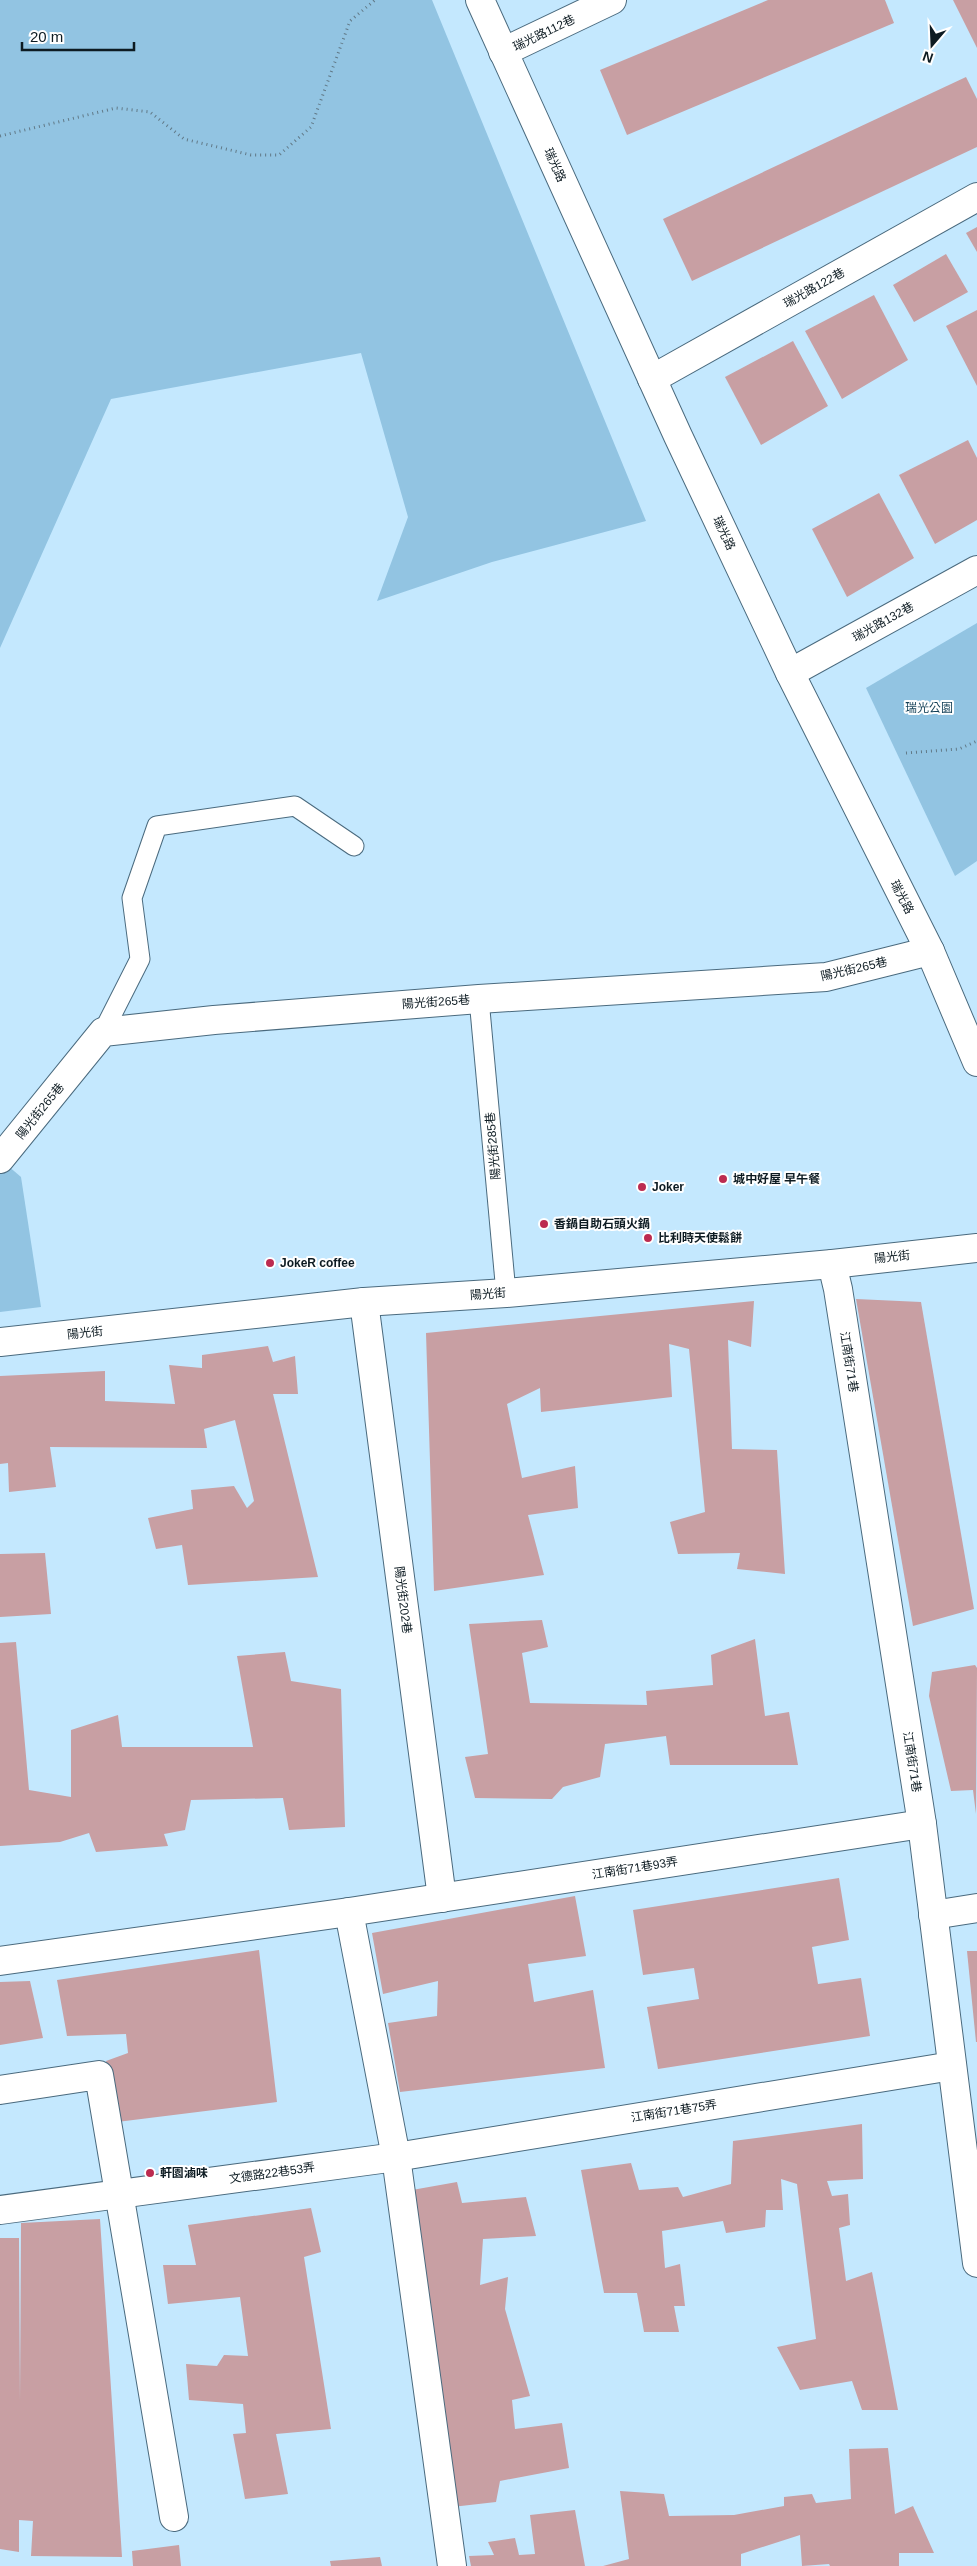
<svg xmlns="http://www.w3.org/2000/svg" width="977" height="2566" viewBox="0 0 977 2566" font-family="Helvetica,'Noto Sans TC',sans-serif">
  <rect width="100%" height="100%" fill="#c4e8fe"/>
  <g fill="#92c4e2">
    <path d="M 0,0 L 432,0 L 646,521 L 492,562 L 377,601 L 408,517 L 361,353 L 111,399 L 0,648 Z"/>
    <path d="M 977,623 L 977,861 L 955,876 L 866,688 Z"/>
    <path d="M 0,1159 L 21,1177 L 41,1307 L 0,1312 Z"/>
  </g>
  <g fill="#c89fa3">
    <path d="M 768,0 L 885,0 L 894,23 L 627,135 L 600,70 Z"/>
    <path d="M 953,0 L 977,0 L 977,48 Z"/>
    <path d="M 966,77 L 977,99 L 977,147 L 692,281 L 663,219 Z"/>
    <path d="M 977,227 L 977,252 L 966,233 Z"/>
    <path d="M 946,254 L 968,292 L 914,322 L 893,285 Z"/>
    <path d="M 874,295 L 908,360 L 842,399 L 805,331 Z"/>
    <path d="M 977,310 L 977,386 L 946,326 Z"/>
    <path d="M 793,341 L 828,406 L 761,445 L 725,377 Z"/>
    <path d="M 968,440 L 977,458 L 977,520 L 935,544 L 899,475 Z"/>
    <path d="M 879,493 L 914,558 L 847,597 L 812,529 Z"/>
    <path d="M 856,1299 L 921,1302 L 974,1609 L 913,1626 Z"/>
    <path d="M 754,1301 L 751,1347 L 728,1340 L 732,1449 L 777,1450 L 785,1574 L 737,1569 L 740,1553 L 678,1554 L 670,1522 L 705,1512 L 689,1349 L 669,1344 L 672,1397 L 541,1412 L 540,1388 L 507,1404 L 522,1478 L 575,1466 L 578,1508 L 528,1515 L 544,1575 L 434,1591 L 426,1333 Z"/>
    <path d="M 268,1346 L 273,1362 L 295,1356 L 298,1394 L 273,1394 L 318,1577 L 188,1585 L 182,1545 L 156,1549 L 148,1518 L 193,1509 L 191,1490 L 234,1486 L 247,1508 L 254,1501 L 235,1420 L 204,1429 L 207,1448 L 50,1447 L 56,1487 L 9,1492 L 8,1463 L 0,1464 L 0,1376 L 105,1371 L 105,1401 L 175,1404 L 169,1365 L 202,1368 L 202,1355 Z"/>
    <path d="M 45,1553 L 51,1614 L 0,1617 L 0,1554 Z"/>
    <path d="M 542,1620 L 548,1647 L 522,1653 L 530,1703 L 647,1705 L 646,1691 L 713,1685 L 711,1655 L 755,1639 L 765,1716 L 789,1712 L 798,1765 L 670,1765 L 666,1736 L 605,1744 L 600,1777 L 563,1787 L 552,1799 L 475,1798 L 465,1757 L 488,1754 L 469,1624 Z"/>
    <path d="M 16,1642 L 29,1790 L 71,1797 L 71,1730 L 118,1715 L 122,1747 L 253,1747 L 237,1656 L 285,1652 L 291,1681 L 341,1689 L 345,1827 L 289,1830 L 283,1798 L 191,1800 L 185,1830 L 164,1834 L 168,1846 L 96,1852 L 89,1833 L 60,1842 L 0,1846 L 0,1643 Z"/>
    <path d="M 975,1665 L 977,1668 L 976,1814 L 973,1790 L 951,1791 L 929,1696 L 932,1672 Z"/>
    <path d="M 839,1878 L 849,1940 L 812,1947 L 818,1984 L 861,1978 L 870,2036 L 658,2069 L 647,2007 L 699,1999 L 694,1968 L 643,1975 L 633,1910 Z"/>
    <path d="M 575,1896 L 586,1956 L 528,1964 L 534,2002 L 593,1990 L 605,2068 L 400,2092 L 388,2023 L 437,2016 L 438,1981 L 383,1994 L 372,1933 Z"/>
    <path d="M 259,1950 L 277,2102 L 117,2122 L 106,2061 L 128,2053 L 126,2034 L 67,2036 L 57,1980 Z"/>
    <path d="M 967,1951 L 977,1951 L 977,2042 L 976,2042 Z"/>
    <path d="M 30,1981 L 43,2038 L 0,2045 L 0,1982 Z"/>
    <path d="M 862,2124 L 863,2179 L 827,2181 L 832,2196 L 848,2194 L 850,2225 L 839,2228 L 846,2281 L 872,2272 L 898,2410 L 862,2410 L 852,2381 L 800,2390 L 777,2347 L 816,2339 L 797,2184 L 781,2179 L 783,2210 L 766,2210 L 765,2227 L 726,2233 L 723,2221 L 662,2231 L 665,2268 L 680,2264 L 685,2306 L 674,2306 L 679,2332 L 644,2332 L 637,2293 L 604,2293 L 581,2170 L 631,2163 L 639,2190 L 678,2187 L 683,2197 L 731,2184 L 733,2141 Z"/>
    <path d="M 457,2182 L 462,2203 L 526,2197 L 536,2236 L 483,2239 L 480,2285 L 508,2277 L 505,2309 L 530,2396 L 512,2400 L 515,2429 L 562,2423 L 569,2468 L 500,2481 L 496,2502 L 452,2507 L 412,2190 Z"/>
    <path d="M 311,2208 L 321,2252 L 304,2257 L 331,2429 L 276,2434 L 288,2494 L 245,2499 L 233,2434 L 246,2433 L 243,2404 L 189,2400 L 186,2364 L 217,2366 L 224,2355 L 248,2356 L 240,2297 L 168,2304 L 163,2265 L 196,2265 L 188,2225 Z"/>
    <path d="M 100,2219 L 122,2557 L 31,2556 L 33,2521 L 19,2520 L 19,2552 L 0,2549 L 0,2238 L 19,2238 L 20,2402 L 21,2223 Z"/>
    <path d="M 888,2448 L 895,2514 L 913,2506 L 934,2553 L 899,2553 L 899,2566 L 830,2566 L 829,2564 L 802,2566 L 800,2535 L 741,2554 L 741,2566 L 603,2566 L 629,2559 L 620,2491 L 664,2494 L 669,2516 L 734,2515 L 784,2506 L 784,2497 L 812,2494 L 816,2503 L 851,2499 L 849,2449 Z"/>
    <path d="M 575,2510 L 585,2566 L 471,2566 L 469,2556 L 494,2555 L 488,2542 L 515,2538 L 519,2555 L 535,2554 L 530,2515 Z"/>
    <path d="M 179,2545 L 181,2566 L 133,2566 L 132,2551 Z"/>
    <path d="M 380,2557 L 382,2566 L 331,2566 L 330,2561 Z"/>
  </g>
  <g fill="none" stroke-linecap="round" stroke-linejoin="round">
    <defs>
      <g id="lane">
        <path d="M 479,999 L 506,1293"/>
        <path d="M 103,1032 L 140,959 L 132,898 L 157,826 L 295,806 L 354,846"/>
      </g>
      <g id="street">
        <path d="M 503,52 L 612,0"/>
        <path d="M 652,379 L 977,197"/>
        <path d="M 790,673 L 977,570"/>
        <path d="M 0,1159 L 103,1032 L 214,1020 L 479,999 L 826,977 L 930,951"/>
        <path d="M 832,1264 L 838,1289 L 922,1824 L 977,2263"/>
        <path d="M 364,1302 L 442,1898"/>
        <path d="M 349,1912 L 396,2157 L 452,2566"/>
        <path d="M 933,1915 L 977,1908"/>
        <path d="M 0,1961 L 349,1912 L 922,1824"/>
        <path d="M 0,2090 L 99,2075 L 174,2517"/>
        <path d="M 0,2210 L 396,2157 L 952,2066"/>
      </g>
      <g id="secondary">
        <path d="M 480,0 L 678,436 L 790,673 L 930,951 L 977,1062"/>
        <path d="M 0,1342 L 364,1302 L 506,1293 L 832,1264 L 977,1248"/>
      </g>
    </defs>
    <use href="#lane" stroke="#4a6a7e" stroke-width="21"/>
    <use href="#street" stroke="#4a6a7e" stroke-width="30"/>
    <use href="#secondary" stroke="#4a6a7e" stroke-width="30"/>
    <g stroke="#617987" stroke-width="3" stroke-dasharray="1 4" stroke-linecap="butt">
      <path d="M 0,136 L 116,108 L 150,112 L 184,139 L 251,155 L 279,155 L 311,127 L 350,21 L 375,0"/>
      <path d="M 906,753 L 959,749 L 977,741"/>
    </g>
    <use href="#lane" stroke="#fff" stroke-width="19"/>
    <use href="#street" stroke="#fff" stroke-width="28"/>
    <use href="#secondary" stroke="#fff" stroke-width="28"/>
  </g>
  <g fill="#bc2b50" stroke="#fff" stroke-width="2">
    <circle cx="723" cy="1179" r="5"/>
    <circle cx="642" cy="1187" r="5"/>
    <circle cx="544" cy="1224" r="5"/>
    <circle cx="648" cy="1238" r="5"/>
    <circle cx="270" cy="1263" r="5"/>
    <circle cx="150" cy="2173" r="5"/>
  </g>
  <g text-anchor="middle" stroke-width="4" stroke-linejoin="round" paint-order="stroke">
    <g font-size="12" fill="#0d1b22" stroke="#fff">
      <text transform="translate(544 33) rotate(-26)" y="4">瑞光路112巷</text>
      <text transform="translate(555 165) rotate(66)" y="4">瑞光路</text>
      <text transform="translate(814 288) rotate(-29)" y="4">瑞光路122巷</text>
      <text transform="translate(724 533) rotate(65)" y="4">瑞光路</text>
      <text transform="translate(883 622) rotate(-29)" y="4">瑞光路132巷</text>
      <text transform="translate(902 897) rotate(63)" y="4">瑞光路</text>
      <text transform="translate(854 969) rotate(-13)" y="4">陽光街265巷</text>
      <text transform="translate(436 1002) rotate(-4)" y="4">陽光街265巷</text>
      <text transform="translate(40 1111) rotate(-51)" y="4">陽光街265巷</text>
      <text transform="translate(493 1146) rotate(-95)" y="4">陽光街285巷</text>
      <text transform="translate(892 1257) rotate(-6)" y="4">陽光街</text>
      <text transform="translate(488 1294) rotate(-4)" y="4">陽光街</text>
      <text transform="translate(85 1333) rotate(-6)" y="4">陽光街</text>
      <text transform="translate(849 1362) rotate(81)" y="4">江南街71巷</text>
      <text transform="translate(403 1600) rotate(83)" y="4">陽光街202巷</text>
      <text transform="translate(912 1762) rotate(81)" y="4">江南街71巷</text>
      <text transform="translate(635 1868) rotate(-9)" y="4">江南街71巷93弄</text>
      <text transform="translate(674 2111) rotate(-9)" y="4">江南街71巷75弄</text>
      <text transform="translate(272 2173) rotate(-8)" y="4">文德路22巷53弄</text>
    </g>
    <g font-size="12" fill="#123f56" stroke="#fff">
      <text x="929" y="712">瑞光公園</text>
    </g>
    <g font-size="12" font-weight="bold" fill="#0d1b22" stroke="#fff" text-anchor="start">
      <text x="733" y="1183">城中好屋 早午餐</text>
      <text x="652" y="1191">Joker</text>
      <text x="554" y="1228">香鍋自助石頭火鍋</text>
      <text x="658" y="1242">比利時天使鬆餅</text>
      <text x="280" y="1267">JokeR coffee</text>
      <text x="160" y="2177">軒園滷味</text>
    </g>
  </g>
  <g transform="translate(932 45) rotate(199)" stroke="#ffffff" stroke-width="4" paint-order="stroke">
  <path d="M0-4L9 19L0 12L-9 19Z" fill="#0d1b22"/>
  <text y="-8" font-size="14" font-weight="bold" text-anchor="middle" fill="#0d1b22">N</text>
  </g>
  <path d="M22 42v8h112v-8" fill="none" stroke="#0d1b22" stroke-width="2.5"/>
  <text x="30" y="42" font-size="15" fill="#0d1b22" stroke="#ffffff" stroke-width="4" paint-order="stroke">20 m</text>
</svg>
